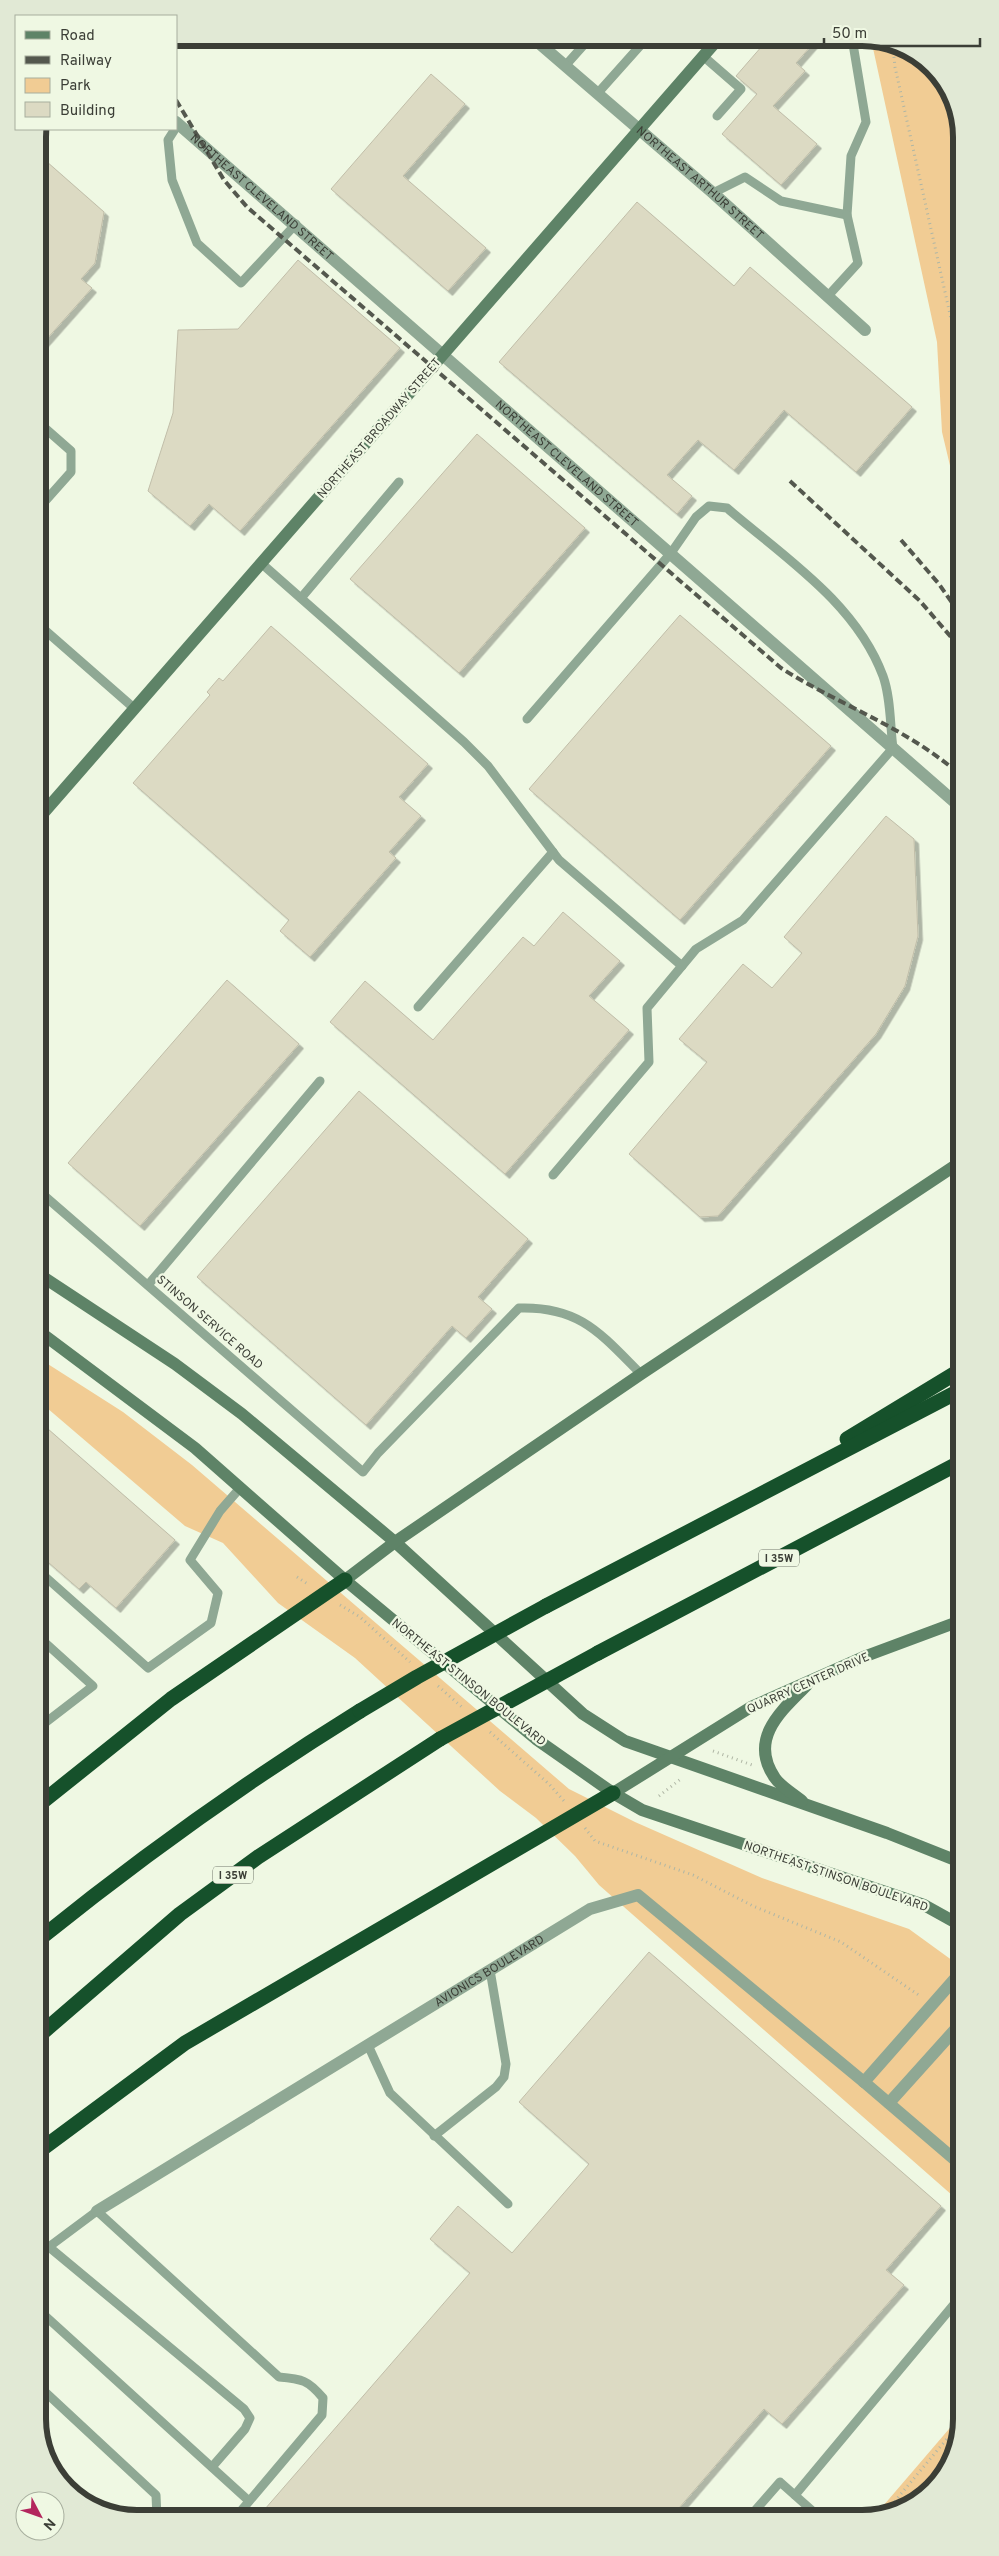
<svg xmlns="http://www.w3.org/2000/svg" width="999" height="2556" viewBox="0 0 999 2556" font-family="Overpass,sans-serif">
  <defs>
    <filter id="shadow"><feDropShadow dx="4.5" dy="4.5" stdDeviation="0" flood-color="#0004"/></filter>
  </defs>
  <rect width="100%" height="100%" fill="#eff8e3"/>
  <g fill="#f1cc94">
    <path d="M 871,39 L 923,58 L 956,105 L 957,495 L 942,432 L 937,342 Z"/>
    <path d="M 40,1359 L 123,1412 L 192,1465 L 569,1789 L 635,1822 L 762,1878 L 909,1929 L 960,1966 L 961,2203 L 599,1885 L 575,1856 L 536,1818 L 500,1791 L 355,1658 L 278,1603 L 223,1543 L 185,1526 L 40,1402 Z"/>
    <path d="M 961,2415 L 941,2479 L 894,2513 L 877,2513 Z"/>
  </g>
  <g fill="#dcdac3" stroke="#c1bea9" filter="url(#shadow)">
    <path d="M 769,38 L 818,38 L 796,63 L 805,71 L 773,106 L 817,144 L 781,185 L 722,134 L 757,94 L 736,76 Z"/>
    <path d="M 431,74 L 465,104 L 403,176 L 486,248 L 448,291 L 331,189 Z"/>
    <path d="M 38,154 L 104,212 L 95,263 L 81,279 L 92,288 L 38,349 Z"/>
    <path d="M 637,202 L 734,286 L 750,267 L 912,407 L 856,472 L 784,410 L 734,470 L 698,440 L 667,475 L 692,496 L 677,514 L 499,362 Z"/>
    <path d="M 298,260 L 400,348 L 240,531 L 209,504 L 190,526 L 148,491 L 173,413 L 178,330 L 238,329 Z"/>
    <path d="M 477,434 L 585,528 L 459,673 L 350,579 Z"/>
    <path d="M 680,615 L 831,746 L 680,920 L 529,789 Z"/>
    <path d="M 271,626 L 428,764 L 399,797 L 421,816 L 389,852 L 396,858 L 310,957 L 280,931 L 289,920 L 133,783 L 210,695 L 207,692 L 219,678 L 223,681 Z"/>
    <path d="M 886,816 L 914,839 L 918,936 L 905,986 L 876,1034 L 718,1216 L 700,1217 L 629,1154 L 707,1062 L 679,1039 L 743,964 L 772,988 L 802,953 L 784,937 Z"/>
    <path d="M 563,912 L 620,961 L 589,996 L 629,1030 L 505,1174 L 330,1022 L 365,981 L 433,1040 L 523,937 L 534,946 Z"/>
    <path d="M 227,980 L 299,1044 L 140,1226 L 68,1163 Z"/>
    <path d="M 359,1091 L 528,1239 L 478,1297 L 492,1309 L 466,1338 L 452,1326 L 366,1425 L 197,1277 Z"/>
    <path d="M 40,1422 L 175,1540 L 116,1608 L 86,1582 L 79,1589 L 41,1556 Z"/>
    <path d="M 649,1952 L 941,2206 L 886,2270 L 904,2285 L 782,2424 L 764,2409 L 673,2515 L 258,2517 L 470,2273 L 430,2239 L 458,2206 L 512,2253 L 589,2164 L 519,2102 Z"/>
  </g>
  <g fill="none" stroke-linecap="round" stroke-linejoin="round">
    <g stroke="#afb6a5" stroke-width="3" stroke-dasharray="1 4" stroke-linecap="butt">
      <path d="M 893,47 L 895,67 L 957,346"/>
      <path d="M 297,1577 L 309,1585"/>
      <path d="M 340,1605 L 360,1617 L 410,1662"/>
      <path d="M 438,1686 L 463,1708"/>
      <path d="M 490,1732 L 549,1784 L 564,1801"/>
      <path d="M 713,1751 L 752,1765"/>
      <path d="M 659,1796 L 682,1778"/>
      <path d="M 585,1828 L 595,1841 L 693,1875 L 753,1906 L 841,1942 L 920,1996"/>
      <path d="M 885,2513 L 961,2422"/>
    </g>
    <g stroke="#8fa894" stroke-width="9">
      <path d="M 703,56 L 741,89 L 717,116"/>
      <path d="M 565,66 L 590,38"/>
      <path d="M 597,94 L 647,38"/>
      <path d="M 175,129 L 168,140 L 172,180 L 197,243 L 241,283 L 296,224"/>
      <path d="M 713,193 L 745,177 L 781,201 L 847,215 L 851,156 L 866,122 L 852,38"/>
      <path d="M 827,297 L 858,263 L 847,215"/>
      <path d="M 38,422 L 71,451 L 71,472 L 39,508"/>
      <path d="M 261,563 L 464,742 L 488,766 L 559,860 L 682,966"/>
      <path d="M 301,598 L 399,482"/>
      <path d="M 39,625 L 135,709"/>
      <path d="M 527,719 L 671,553 L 696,517 L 709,506 L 727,508 C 784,557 856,603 883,676 C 891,698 890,726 893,748 L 743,920 L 696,949 L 647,1008 L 649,1062 L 553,1175"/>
      <path d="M 418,1007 L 553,852"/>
      <path d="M 40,1192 L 363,1472 L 378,1453 L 519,1308 C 580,1306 601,1334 641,1374"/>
      <path d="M 148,1285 L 320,1081"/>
      <path d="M 41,1573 L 148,1668 L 211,1623 L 218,1593 L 190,1560 L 220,1511 L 240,1488"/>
      <path d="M 41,1639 L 93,1686 L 41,1726"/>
      <path d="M 368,2045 L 390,2093 L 508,2204"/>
      <path d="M 434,2136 L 496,2087 L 504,2077 L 506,2064 L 490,1970"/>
      <path d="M 49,2247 L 244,2409 L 250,2418 L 245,2429 L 212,2467"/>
      <path d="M 42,2252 L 97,2211 L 279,2377 C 302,2379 308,2380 323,2398 L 322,2415 L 235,2518"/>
      <path d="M 42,2313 L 249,2501"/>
      <path d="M 43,2390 L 156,2495 L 157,2518"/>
      <path d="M 795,2495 L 961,2296"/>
      <path d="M 752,2514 L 780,2482 L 816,2514"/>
    </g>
    <g stroke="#8fa894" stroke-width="12">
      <path id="s1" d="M 533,38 L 713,193 L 865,330"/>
      <path id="s2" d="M 176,122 L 958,805"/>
      <path d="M 864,2082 L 960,1973"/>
      <path d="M 889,2103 L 961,2023"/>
      <path id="s3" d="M 97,2211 L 590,1909 L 638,1895 L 864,2082 L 961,2165"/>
    </g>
    <g stroke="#5e8367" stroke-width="12">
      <path d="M 39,818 L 719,38"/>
      <path d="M 40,1275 L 175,1364 L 242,1414 L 395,1542 L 583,1714 L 625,1741 L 887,1833 L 960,1862"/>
      <path d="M 40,1332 L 195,1448 L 345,1580 L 536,1739 L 613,1793 L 642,1810 L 924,1905 L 960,1925"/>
      <path d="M 345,1580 L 395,1542 L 641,1374 L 959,1163"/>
      <path d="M 613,1793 L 751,1707 L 866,1656 L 960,1621"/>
      <path d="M 802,1801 C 794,1794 781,1787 775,1778 C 748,1739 781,1711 807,1685"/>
    </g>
    <g stroke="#16512b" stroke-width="15">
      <path d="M 847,1439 L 959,1371"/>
      <path d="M 546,1606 L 959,1391"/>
      <path d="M 598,1653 L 959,1463"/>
      <path d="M 41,1803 L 171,1699 L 345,1580"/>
      <path d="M 42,1937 C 145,1854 247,1781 360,1711"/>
      <path d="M 42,2033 L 180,1914 L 258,1857 L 440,1739"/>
      <path d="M 42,2149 L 185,2043 L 613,1793"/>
    </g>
    <g stroke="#54584e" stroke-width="4" stroke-dasharray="8 4" stroke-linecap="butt">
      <path d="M 176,100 L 224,180 L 247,207 L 781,668 C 839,705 905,727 958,773"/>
      <path d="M 790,481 L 920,601 L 951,637 L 958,649"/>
      <path d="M 901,540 L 939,584 L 957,610"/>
    </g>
    <g stroke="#16512b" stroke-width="15">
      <path d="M 360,1711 L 417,1677 L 546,1606"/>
      <path d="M 440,1739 L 598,1653"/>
    </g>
  </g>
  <g text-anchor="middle" stroke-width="4.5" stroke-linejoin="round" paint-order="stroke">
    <g fill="#eff8e3" stroke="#71766a" stroke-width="1">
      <rect x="759" y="1549.5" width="40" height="17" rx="4"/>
      <rect x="213" y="1866.5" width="40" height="17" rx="4"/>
    </g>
    <g font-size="11" font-weight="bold" fill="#3b3e36">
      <text x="779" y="1562">I 35W</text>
      <text x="233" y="1879">I 35W</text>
    </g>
    <g font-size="12" fill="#3b3e36" stroke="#eff8e3">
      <text dy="4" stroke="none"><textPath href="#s1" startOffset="221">NORTHEAST ARTHUR STREET</textPath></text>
      <text dy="4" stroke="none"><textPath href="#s2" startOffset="114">NORTHEAST CLEVELAND STREET</textPath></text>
      <text transform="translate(379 428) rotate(-49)" y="4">NORTHEAST BROADWAY STREET</text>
      <text dy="4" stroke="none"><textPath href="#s2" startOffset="519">NORTHEAST CLEVELAND STREET</textPath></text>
      <text transform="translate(210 1322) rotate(41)" y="4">STINSON SERVICE ROAD</text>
      <text transform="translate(469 1682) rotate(39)" y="4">NORTHEAST STINSON BOULEVARD</text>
      <text transform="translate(808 1683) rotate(-24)" y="4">QUARRY CENTER DRIVE</text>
      <text transform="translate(836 1876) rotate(19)" y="4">NORTHEAST STINSON BOULEVARD</text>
      <text dy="4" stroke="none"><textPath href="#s3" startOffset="460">AVIONICS BOULEVARD</textPath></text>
    </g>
  </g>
  <path d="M0 0H999V2556H0ZM137 46H862A91 91 0 0 1 953 137V2419A91 91 0 0 1 862 2510H137A91 91 0 0 1 46 2419V137A91 91 0 0 1 137 46Z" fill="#e1e9d5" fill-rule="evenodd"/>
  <path fill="none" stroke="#3b3e36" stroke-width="6" d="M137 46H862A91 91 0 0 1 953 137V2419A91 91 0 0 1 862 2510H137A91 91 0 0 1 46 2419V137A91 91 0 0 1 137 46Z"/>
  <rect x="15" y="15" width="162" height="115" fill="#eff8e3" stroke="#a7ae9e"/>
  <rect x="25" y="31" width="25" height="8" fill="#5e8367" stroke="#a7ae9e"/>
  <text x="60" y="40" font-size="15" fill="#3b3e36">Road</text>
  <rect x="25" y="56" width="25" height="8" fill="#54584e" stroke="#a7ae9e"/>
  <text x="60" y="65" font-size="15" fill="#3b3e36">Railway</text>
  <rect x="25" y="78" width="25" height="15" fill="#f1cc94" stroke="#a7ae9e"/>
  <text x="60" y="90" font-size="15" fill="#3b3e36">Park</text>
  <rect x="25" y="102" width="25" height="15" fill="#dcdac3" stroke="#a7ae9e"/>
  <text x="60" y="115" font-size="15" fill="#3b3e36">Building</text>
  <g transform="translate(40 2516) rotate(131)"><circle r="24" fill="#eff8e3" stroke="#a7ae9e"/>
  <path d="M0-4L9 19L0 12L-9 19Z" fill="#b3265d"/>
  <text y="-8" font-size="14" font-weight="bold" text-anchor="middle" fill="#3b3e36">N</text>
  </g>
  <path d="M824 38v8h156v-8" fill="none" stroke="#3b3e36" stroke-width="2.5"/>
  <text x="832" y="38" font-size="15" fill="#3b3e36" stroke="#eff8e3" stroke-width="4" paint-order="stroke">50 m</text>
</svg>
